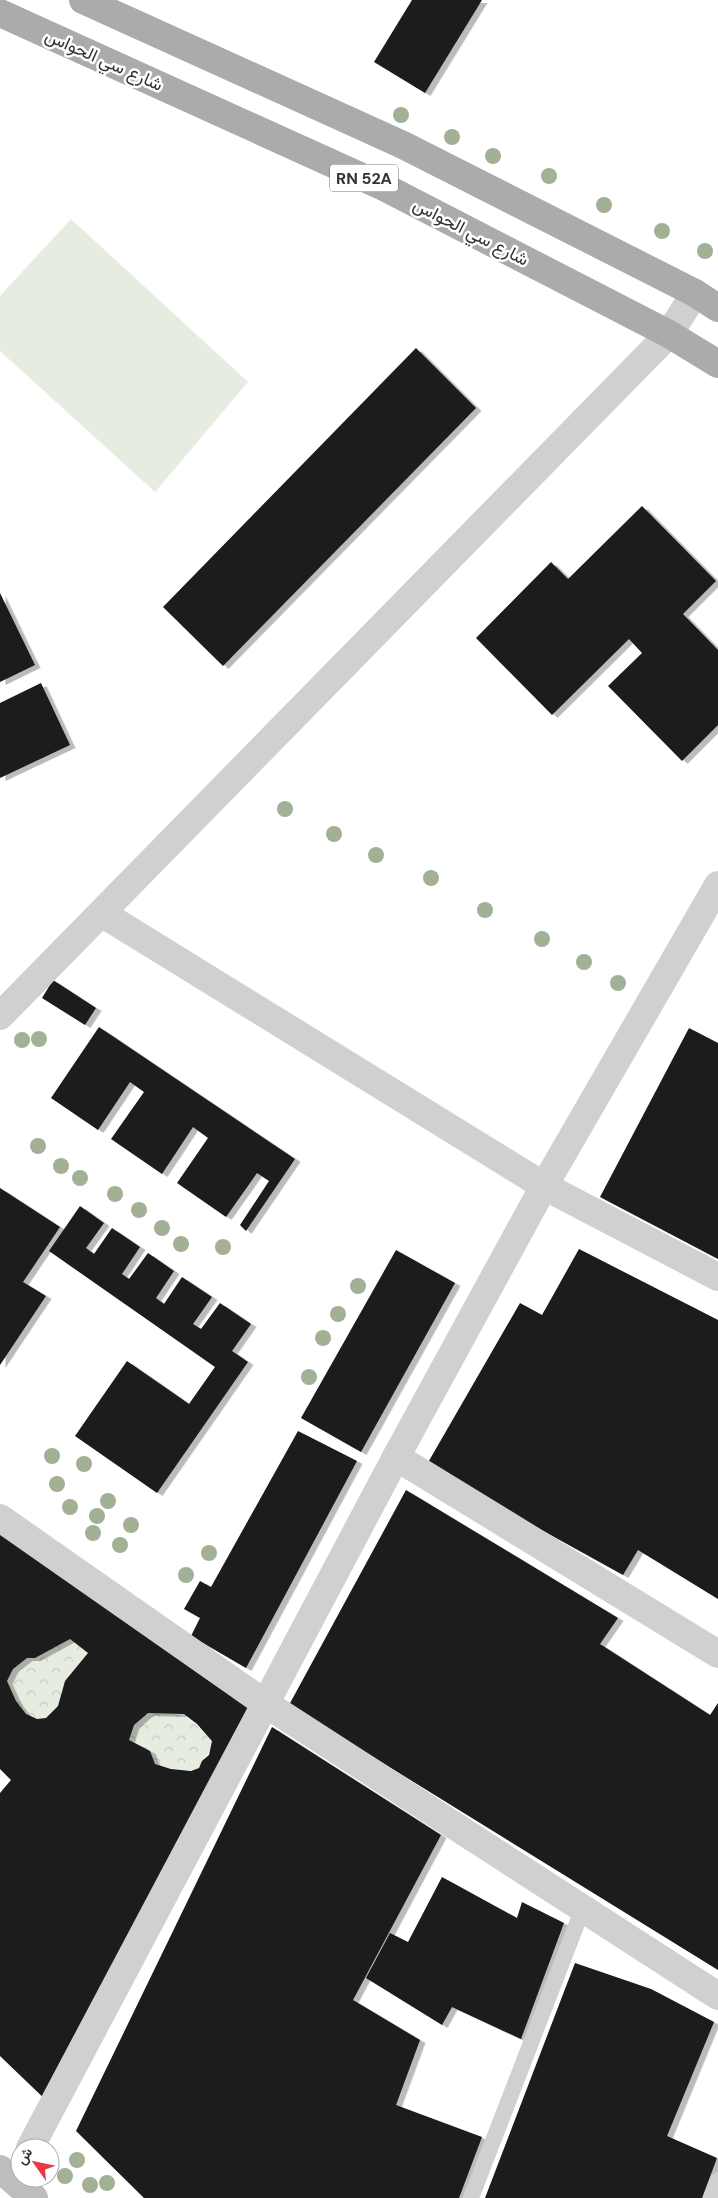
<svg xmlns="http://www.w3.org/2000/svg" width="718" height="2198" viewBox="0 0 718 2198" font-family="'DM Sans',Vazirmatn,sans-serif">
  <defs>
    <pattern id="forest-crowns" width="20" height="18" patternUnits="userSpaceOnUse" patternTransform="scale(1.25)"><rect width="20" height="18" fill="#e6ecdf"/><path d="M2 6a3 3 0 1 1 6 0M12 15a3 3 0 1 1 6 0" fill="none" stroke="#c6cbc0"/></pattern>
    <filter id="shadow"><feDropShadow dx="5.5" dy="3" stdDeviation="0" flood-color="#0004"/></filter>
  </defs>
  <rect width="100%" height="100%" fill="#fff"/>
  <path fill="#e6ecdf" d="M 71,219 L 248,382 L 155,492 L 0,351 L 0,296 Z"/>
  <g fill="url(#forest-crowns)">
    <path d="M 70,1639 L 88,1653 L 65,1681 L 58,1706 L 46,1718 L 37,1719 L 26,1714 L 16,1701 L 7,1681 L 13,1669 L 27,1658 L 35,1658 Z"/>
    <path d="M 148,1713 C 186,1713 187,1714 212,1741 C 209,1757 204,1756 199,1768 C 184,1773 169,1768 155,1764 L 150,1751 L 129,1740 L 134,1725 Z"/>
  </g>
  <g fill="#1a1a1a" fill-rule="evenodd" filter="url(#shadow)">
    <path d="M 412,0 L 482,0 L 425,93 L 374,62 Z"/>
    <path d="M 416,348 L 476,408 L 223,666 L 163,607 Z"/>
    <path d="M 642,506 L 716,581 L 683,614 L 718,650 L 718,725 L 682,761 L 608,686 L 642,653 L 629,639 L 552,715 L 476,638 L 551,562 L 568,579 Z"/>
    <path d="M 0,593 L 35,665 L 0,682 Z"/>
    <path d="M 41,683 L 70,745 L 0,778 L 0,703 Z"/>
    <path d="M 53,980 L 96,1008 L 85,1025 L 42,998 Z"/>
    <path d="M 99,1027 L 295,1159 L 246,1231 L 240,1225 L 269,1181 L 257,1173 L 226,1217 L 177,1183 L 208,1138 L 193,1127 L 162,1174 L 111,1139 L 144,1092 L 130,1082 L 98,1130 L 51,1098 Z"/>
    <path d="M 689,1028 L 718,1043 L 718,1259 L 600,1197 Z"/>
    <path d="M 0,1188 L 60,1227 L 23,1282 L 46,1296 L 0,1365 Z"/>
    <path d="M 80,1206 L 104,1223 L 86,1248 L 94,1254 L 112,1228 L 140,1247 L 122,1274 L 129,1279 L 148,1253 L 174,1271 L 156,1298 L 164,1304 L 182,1277 L 212,1297 L 193,1324 L 201,1329 L 220,1303 L 251,1324 L 232,1351 L 248,1362 L 157,1493 L 75,1436 L 127,1361 L 189,1404 L 215,1367 L 49,1251 Z"/>
    <path d="M 579,1249 L 718,1320 L 718,1599 L 638,1550 L 623,1575 L 426,1466 L 520,1303 L 542,1315 Z"/>
    <path d="M 396,1250 L 455,1283 L 361,1452 L 301,1418 Z"/>
    <path d="M 298,1431 L 357,1461 L 246,1668 L 191,1636 L 200,1618 L 184,1609 L 200,1581 L 211,1587 Z"/>
    <path d="M 406,1490 L 618,1618 L 600,1644 L 710,1715 L 718,1703 L 718,1970 L 289,1705 Z"/>
    <path d="M 0,1533 L 259,1716 L 51,2105 L 0,2056 L 0,1793 L 11,1780 L 0,1769 ZM 70,1639 L 88,1653 L 65,1681 L 58,1706 L 46,1718 L 37,1719 L 26,1714 L 16,1701 L 7,1681 L 13,1669 L 27,1658 L 35,1658 ZM 148,1713 L 184,1714 L 197,1724 L 212,1741 L 209,1755 L 202,1761 L 199,1768 L 191,1771 L 171,1769 L 155,1764 L 150,1751 L 129,1740 L 134,1725 Z"/>
    <path d="M 272,1727 L 441,1835 L 353,2000 L 420,2040 L 396,2105 L 482,2137 L 459,2198 L 144,2198 L 76,2131 Z"/>
    <path d="M 442,1877 L 517,1918 L 522,1902 L 564,1923 L 521,2039 L 452,2007 L 442,2025 L 366,1978 L 390,1933 L 408,1942 Z"/>
    <path d="M 575,1963 L 651,1989 L 714,2022 L 667,2136 L 717,2158 L 702,2198 L 485,2198 Z"/>
  </g>
  <g fill="none" stroke-linecap="round" stroke-linejoin="round">
    <g stroke="#d0d0d0" stroke-width="16">
      <path d="M 471,2198 L 583,1908"/>
      <path d="M 711,2198 L 718,2180"/>
    </g>
    <g stroke="#d0d0d0" stroke-width="28">
      <path d="M 103,914 L 544,1186 L 718,1277"/>
      <path d="M 0,1016 L 669,334 L 695,293"/>
      <path d="M 396,1457 L 718,1654"/>
      <path d="M 0,1518 L 266,1704 L 718,1996"/>
      <path d="M 30,2148 L 396,1457 L 544,1186 L 718,885"/>
    </g>
    <path stroke="#bdbdbd" stroke-width="28" d="M 0,2169 L 34,2198"/>
    <g stroke="#ababab" stroke-width="28">
      <path d="M 83,0 L 403,145 L 695,293 L 718,308"/>
      <path d="M 0,13 L 384,187 L 669,334 L 718,364"/>
    </g>
  </g>
  <g fill="#a2b095">
    <circle cx="401" cy="115" r="8"/>
    <circle cx="452" cy="137" r="8"/>
    <circle cx="493" cy="156" r="8"/>
    <circle cx="549" cy="176" r="8"/>
    <circle cx="604" cy="205" r="8"/>
    <circle cx="662" cy="231" r="8"/>
    <circle cx="705" cy="251" r="8"/>
    <circle cx="285" cy="809" r="8"/>
    <circle cx="334" cy="834" r="8"/>
    <circle cx="376" cy="855" r="8"/>
    <circle cx="431" cy="878" r="8"/>
    <circle cx="485" cy="910" r="8"/>
    <circle cx="542" cy="939" r="8"/>
    <circle cx="584" cy="962" r="8"/>
    <circle cx="618" cy="983" r="8"/>
    <circle cx="39" cy="1039" r="8"/>
    <circle cx="22" cy="1040" r="8"/>
    <circle cx="38" cy="1146" r="8"/>
    <circle cx="61" cy="1166" r="8"/>
    <circle cx="80" cy="1178" r="8"/>
    <circle cx="115" cy="1194" r="8"/>
    <circle cx="139" cy="1210" r="8"/>
    <circle cx="162" cy="1228" r="8"/>
    <circle cx="181" cy="1244" r="8"/>
    <circle cx="223" cy="1247" r="8"/>
    <circle cx="358" cy="1286" r="8"/>
    <circle cx="338" cy="1314" r="8"/>
    <circle cx="323" cy="1338" r="8"/>
    <circle cx="309" cy="1377" r="8"/>
    <circle cx="52" cy="1456" r="8"/>
    <circle cx="84" cy="1464" r="8"/>
    <circle cx="57" cy="1484" r="8"/>
    <circle cx="108" cy="1501" r="8"/>
    <circle cx="70" cy="1507" r="8"/>
    <circle cx="97" cy="1516" r="8"/>
    <circle cx="131" cy="1525" r="8"/>
    <circle cx="93" cy="1533" r="8"/>
    <circle cx="120" cy="1545" r="8"/>
    <circle cx="209" cy="1553" r="8"/>
    <circle cx="186" cy="1575" r="8"/>
    <circle cx="77" cy="2160" r="8"/>
    <circle cx="65" cy="2176" r="8"/>
    <circle cx="107" cy="2183" r="8"/>
    <circle cx="90" cy="2185" r="8"/>
  </g>
  <g text-anchor="middle" stroke-width="5" stroke-linejoin="round" paint-order="stroke">
    <rect fill="#fff" stroke="#707070" stroke-width="1" x="330" y="164.5" width="68" height="27" rx="4"/>
    <g font-size="16" font-weight="bold" fill="#333">
      <text x="364" y="184">RN 52A</text>
    </g>
    <g font-size="18" fill="#333" stroke="#fff">
      <text transform="translate(104 60) rotate(24)" y="6">شارع سي الحواس</text>
      <text transform="translate(471 232) rotate(27)" y="6">شارع سي الحواس</text>
    </g>
  </g>
  <g transform="translate(35 2163) rotate(303)"><circle r="24" fill="#ffffff" stroke="#adadad"/>
  <path d="M0-4L9 19L0 12L-9 19Z" fill="#e63946"/>
  <text y="-8" font-size="14" font-weight="bold" text-anchor="middle" fill="#333333">ش</text>
  </g>
</svg>
